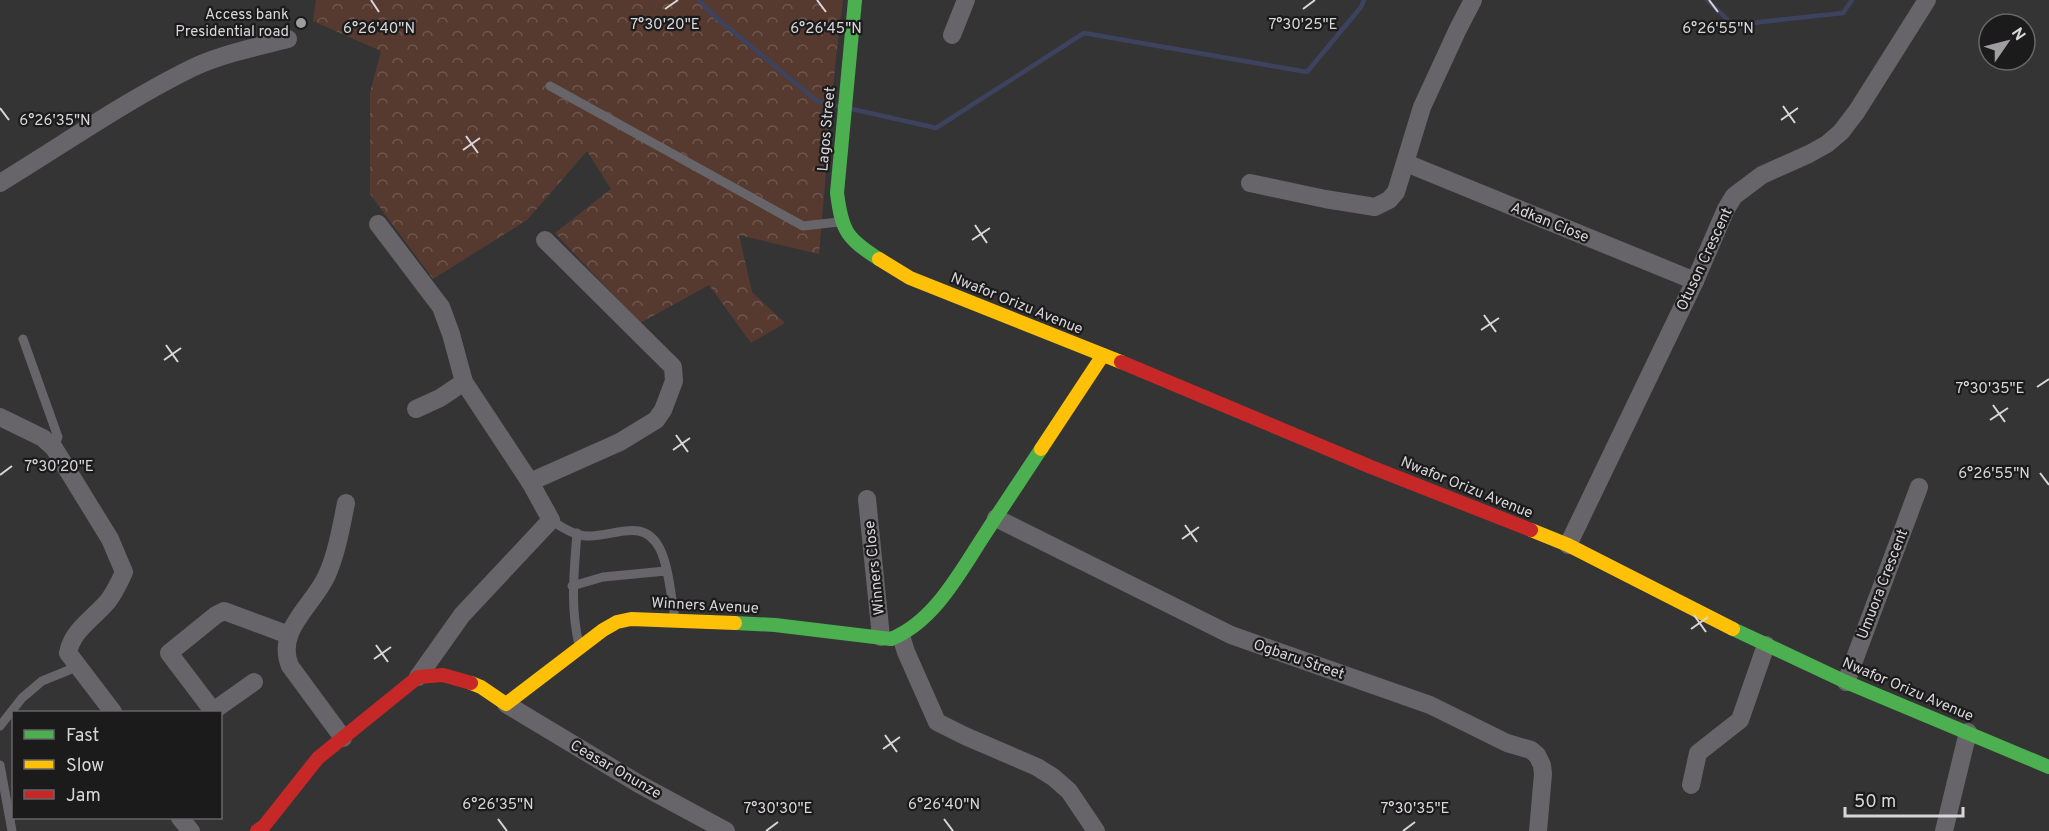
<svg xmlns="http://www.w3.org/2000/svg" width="2049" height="831" viewBox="0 0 2049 831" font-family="Overpass,sans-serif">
  <defs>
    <pattern id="forest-crowns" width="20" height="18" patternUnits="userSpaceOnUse" patternTransform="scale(1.5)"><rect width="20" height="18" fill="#563a30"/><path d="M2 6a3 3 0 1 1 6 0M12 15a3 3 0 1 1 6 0" fill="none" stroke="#6e564d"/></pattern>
  </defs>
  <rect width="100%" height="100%" fill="#353435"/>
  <path fill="url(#forest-crowns)" d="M 316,0 L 843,0 L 835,66 L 819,254 L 739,235 L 752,292 L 785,323 L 751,343 L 709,285 L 640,323 L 555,233 L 611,189 L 587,151 L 527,220 L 433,279 L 370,194 L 370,93 L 381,51 L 313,21 Z"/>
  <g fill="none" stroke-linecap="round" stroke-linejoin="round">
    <g stroke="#3d435f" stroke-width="4.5">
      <path d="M 699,0 L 712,14 L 817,101 L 838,106"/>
      <path d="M 1707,0 L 1733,25 L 1843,13 L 1852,0"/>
      <path d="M 852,109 L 936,128 L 1084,33 L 1307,72 L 1361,7 L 1364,0"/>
    </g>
    <g stroke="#676569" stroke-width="9">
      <path d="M 550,86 L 803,226 L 839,222"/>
      <path d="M 23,339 L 58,437 L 54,448"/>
      <path d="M 551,520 C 561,527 577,537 589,536 C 616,536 644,517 660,549 C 669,567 671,598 675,618"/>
      <path d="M 577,533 C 574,573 570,606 579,645"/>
      <path d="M 572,586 L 603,577 L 666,571"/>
      <path d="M 0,726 L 22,698 L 42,681 L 79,666"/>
      <path d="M 0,765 L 12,831"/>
    </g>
    <g stroke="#676569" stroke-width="18">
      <path d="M 952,35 L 966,0"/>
      <path d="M 1406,163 L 1695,281"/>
      <path d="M 0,183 C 64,144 125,101 192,68 C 222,54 256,47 288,39"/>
      <path d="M 1250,183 L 1325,199 L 1375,207 L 1389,200 L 1396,192 L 1422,107 L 1458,29 L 1473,0"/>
      <path d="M 378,224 L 441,307 L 451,334 L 464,382 L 530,482 L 551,520 L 462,615 L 418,677"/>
      <path d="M 416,409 L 440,398 L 464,382"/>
      <path d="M 0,417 L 43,438 L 54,448 L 110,539 L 124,572 C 119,583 115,592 108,601 C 94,618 72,630 68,653 L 113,712"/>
      <path d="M 530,482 L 620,442 L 656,420 L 663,410 L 674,381 L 673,367 L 545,240"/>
      <path d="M 867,499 L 881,637"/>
      <path d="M 996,518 L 1231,635 L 1430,705 L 1507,743 L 1531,750 L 1537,755 L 1542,765 L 1543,774 L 1538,831"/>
      <path d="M 1568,545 L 1695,281 L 1726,209 L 1734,196 L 1762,175 L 1809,154 L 1827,144 L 1841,132 L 1857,111 L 1927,0"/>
      <path d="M 901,636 L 906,652 L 937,722 L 965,736 L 1037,767 L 1053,777 L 1069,791 L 1096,831"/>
      <path d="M 254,682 L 213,711 L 169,653 L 216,615 L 224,611 L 289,635"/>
      <path d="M 1846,682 L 1919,487"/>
      <path d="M 506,704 L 639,784 L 726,831"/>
      <path d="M 343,738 L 290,666 C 275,630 314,605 327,575 C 337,552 341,528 346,503"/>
      <path d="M 1691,785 L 1698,753 L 1740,720 L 1766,645"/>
      <path d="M 180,818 L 191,831"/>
      <path d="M 1944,831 L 1968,732"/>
    </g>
    <g stroke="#4caf50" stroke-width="14">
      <path d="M 855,0 L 837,193 C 842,231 846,238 879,259"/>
      <path d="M 735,623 L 775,625 L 891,639 C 935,621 960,572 985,534 C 1003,506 1022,478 1041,449"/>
      <path d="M 1733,629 L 1846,682 L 2049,767"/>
    </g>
    <g stroke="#ffc107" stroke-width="14">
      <path d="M 879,259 L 910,278 L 1121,362"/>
      <path d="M 1041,449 L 1103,355"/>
      <path d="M 1531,530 L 1568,545 L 1733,629"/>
      <path d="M 471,683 L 481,687 L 506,704 L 603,630 L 617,622 L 631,619 L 735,623"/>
    </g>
    <g stroke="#c62828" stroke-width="14">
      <path d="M 1121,362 L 1371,467 L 1531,530"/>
      <path d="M 257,831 L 264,826 L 318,758 L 418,677 L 443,675 L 471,683"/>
    </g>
  </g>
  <path fill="none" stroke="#d8d6d8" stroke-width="2" d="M 371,0 L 379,12M 817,0 L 826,12M 1709,0 L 1718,12M 665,9 L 678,0M 1303,9 L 1315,0M 1783,106 L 1795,123M 0,108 L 9,120M 1781,120 L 1798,108M 466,136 L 478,153M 463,150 L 480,138M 975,225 L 987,243M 972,240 L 990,228M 1484,315 L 1496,332M 1481,330 L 1499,318M 166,345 L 178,362M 164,360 L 181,348M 2037,387 L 2049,379M 1993,405 L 2005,422M 1990,420 L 2008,408M 676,435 L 688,452M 673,450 L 690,438M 2040,473 L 2049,485M 0,475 L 12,466M 1185,525 L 1197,542M 1182,539 L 1199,527M 1694,615 L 1706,632M 1691,629 L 1708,617M 376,645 L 388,662M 374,659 L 391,647M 885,735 L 897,752M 883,749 L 900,737M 498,819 L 507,831M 944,819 L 953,831M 766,831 L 778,822M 1403,831 L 1415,822"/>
  <circle fill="#9f9d9f" stroke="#1c1b1c" stroke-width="2" cx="301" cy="23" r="6"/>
  <g text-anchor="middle" stroke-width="4.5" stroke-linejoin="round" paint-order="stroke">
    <g font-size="15" fill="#d8d6d8" stroke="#1c1b1c" text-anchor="end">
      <text x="289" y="19">Access bank<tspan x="289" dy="17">Presidential road</tspan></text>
    </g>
    <g font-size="15" fill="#d8d6d8" stroke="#1c1b1c">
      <text transform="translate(826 129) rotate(-85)" y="5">Lagos Street</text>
      <text transform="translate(1550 222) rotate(22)" y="5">Adkan Close</text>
      <text transform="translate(1704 259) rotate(-65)" y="5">Otuson Crescent</text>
      <text transform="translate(1017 303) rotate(22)" y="5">Nwafor Orizu Avenue</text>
      <text transform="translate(1467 487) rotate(22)" y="5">Nwafor Orizu Avenue</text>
      <text transform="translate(874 568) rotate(-96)" y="5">Winners Close</text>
      <text transform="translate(1882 584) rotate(-69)" y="5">Umuora Crescent</text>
      <text transform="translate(705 605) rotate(3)" y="5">Winners Avenue</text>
      <text transform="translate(1299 659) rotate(19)" y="5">Ogbaru Street</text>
      <text transform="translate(1908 689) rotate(23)" y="5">Nwafor Orizu Avenue</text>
      <text transform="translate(616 769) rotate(30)" y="5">Ceasar Onunze</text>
    </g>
  </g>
  <g font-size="15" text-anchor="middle" fill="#d8d6d8" stroke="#1c1b1c" stroke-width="4.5" stroke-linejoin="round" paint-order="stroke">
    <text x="665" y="29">7°30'20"E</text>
    <text x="1303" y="29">7°30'25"E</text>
    <text x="379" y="33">6°26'40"N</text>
    <text x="826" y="33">6°26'45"N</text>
    <text x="1718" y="33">6°26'55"N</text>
    <text x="55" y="125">6°26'35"N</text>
    <text x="1990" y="393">7°30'35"E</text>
    <text x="59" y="471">7°30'20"E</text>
    <text x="1994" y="478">6°26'55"N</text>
    <text x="498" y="809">6°26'35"N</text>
    <text x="944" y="809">6°26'40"N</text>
    <text x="778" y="813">7°30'30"E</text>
    <text x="1415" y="813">7°30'35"E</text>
  </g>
  <rect x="12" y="711" width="210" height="108" fill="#1c1b1c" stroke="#676667" stroke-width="1.5"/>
  <rect x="24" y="730" width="30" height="9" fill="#4caf50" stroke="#676667" stroke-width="1.5"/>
  <text x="66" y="741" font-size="18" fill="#d8d6d8">Fast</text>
  <rect x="24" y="760" width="30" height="9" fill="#ffc107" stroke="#676667" stroke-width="1.5"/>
  <text x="66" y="771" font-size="18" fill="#d8d6d8">Slow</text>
  <rect x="24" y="790" width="30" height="9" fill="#c62828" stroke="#676667" stroke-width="1.5"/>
  <text x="66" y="801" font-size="18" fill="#d8d6d8">Jam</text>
  <g transform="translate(2007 42) rotate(55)"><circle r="28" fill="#1c1b1c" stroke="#676667" stroke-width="1.5"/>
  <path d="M0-4.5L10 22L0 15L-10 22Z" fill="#9f9d9f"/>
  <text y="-9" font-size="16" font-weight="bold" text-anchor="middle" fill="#d8d6d8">N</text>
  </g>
  <path d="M1845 807v9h118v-9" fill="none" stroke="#d8d6d8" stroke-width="3"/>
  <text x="1854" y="807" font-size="18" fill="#d8d6d8" stroke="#1c1b1c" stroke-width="4.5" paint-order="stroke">50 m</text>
</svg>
